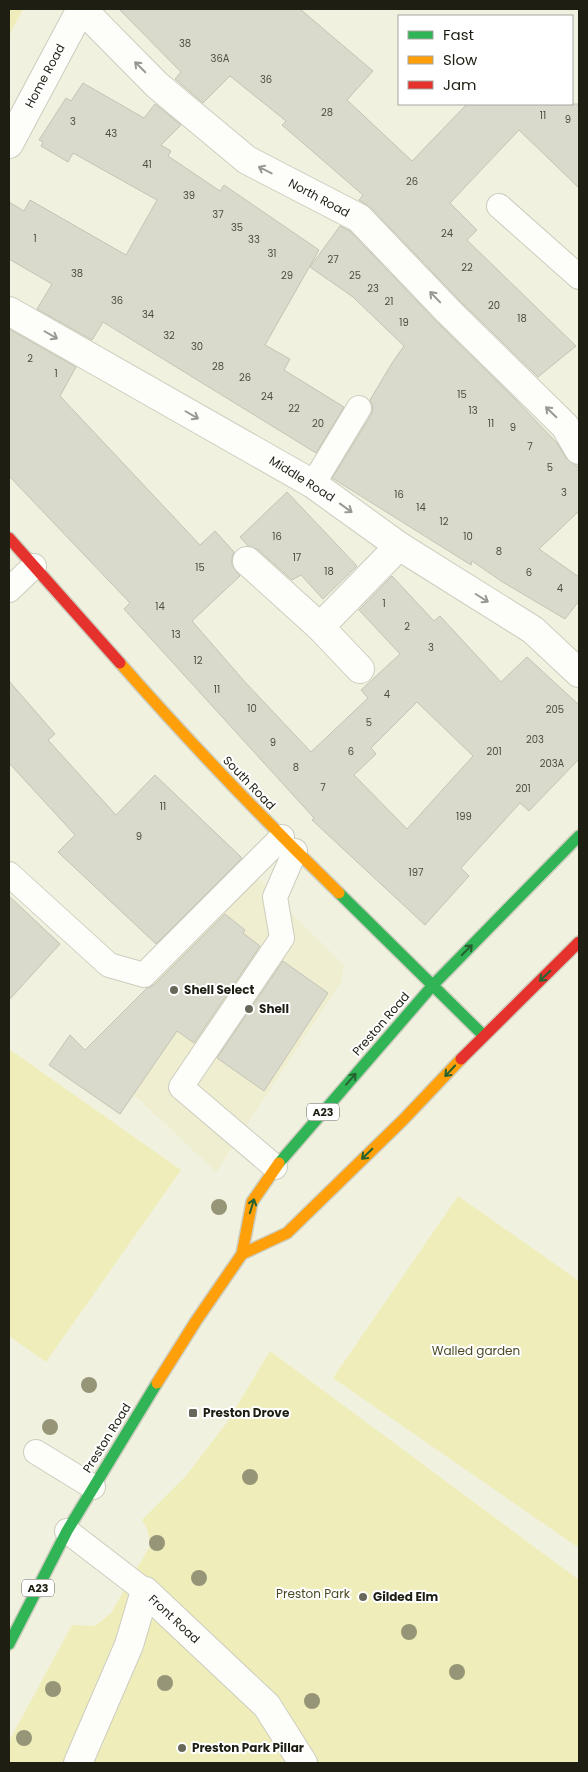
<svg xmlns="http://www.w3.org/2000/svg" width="588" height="1772" viewBox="0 0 588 1772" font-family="Poppins,sans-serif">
  <rect width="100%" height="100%" fill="#f1f1df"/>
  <path fill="#efeed0" d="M 259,878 L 275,897 L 344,965 L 341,982 L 216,1172 L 109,1071 L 101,1037 L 118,1017 Z"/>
  <g fill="#efeeba">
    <path d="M 9,9 L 23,9 L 9,36 Z"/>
    <path d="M 9,1049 L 181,1170 L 46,1362 L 9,1336 Z"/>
    <path d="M 458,1196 L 579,1281 L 579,1548 L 333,1378 Z"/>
    <path d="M 270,1351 L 579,1580 L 579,1763 L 9,1763 L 9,1741 L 72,1625 L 95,1626 L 111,1613 L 150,1546 C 149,1536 148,1528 142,1520 L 186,1476 L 228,1421 Z"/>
  </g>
  <g fill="#dadacc" stroke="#c4c4b6" fill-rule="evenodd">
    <path d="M 119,9 L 300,9 L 373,71 L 347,100 L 412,161 L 467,104 L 579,104 L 579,188 L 519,130 L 450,203 L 477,230 L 467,240 L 576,346 L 538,377 L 460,301 L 370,207 L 359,200 L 363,195 L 282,125 L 286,121 L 230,76 L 203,103 L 175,79 L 181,72 Z"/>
    <path d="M 83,83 L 144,118 L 155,104 L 181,125 L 161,145 L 171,151 L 168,156 L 220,191 L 224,185 L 319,250 L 265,345 L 290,359 L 284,370 L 344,407 L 316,453 L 103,322 L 92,340 L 37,309 L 52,284 L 9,259 L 9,202 L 24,211 L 30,200 L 126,255 L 157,200 L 73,153 L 68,162 L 41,146 L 43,142 L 39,140 L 66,98 L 71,101 Z"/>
    <path d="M 340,226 L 350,231 L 438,323 L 513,397 L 557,443 L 566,458 L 579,468 L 579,511 L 539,549 L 579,577 L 579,601 L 565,619 L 501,581 L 472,561 L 471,565 L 332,478 L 371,415 L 373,408 L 370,400 L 392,363 L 404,346 L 353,297 L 310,267 Z"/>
    <path d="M 9,329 L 76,367 L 60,396 L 200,545 L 215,531 L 234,552 L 232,558 L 232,565 L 240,576 L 192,621 L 245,682 L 311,752 L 368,698 L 361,690 L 400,654 L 359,610 L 392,576 L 434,621 L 440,616 L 501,682 L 527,657 L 579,705 L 579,759 L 529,811 L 520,803 L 461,868 L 469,876 L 425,925 L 312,820 L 314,818 L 124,609 L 130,603 L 9,476 ZM 417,702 L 473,756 L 407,829 L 354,775 L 376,754 L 371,748 Z"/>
    <path d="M 287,492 L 357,566 L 323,599 L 301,575 L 292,580 L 257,549 L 248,546 L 240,537 Z"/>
    <path d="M 9,681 L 55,734 L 48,740 L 116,815 L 155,775 L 242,858 L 156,944 L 58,852 L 75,835 L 9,763 Z"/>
    <path d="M 9,896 L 60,944 L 9,1000 Z"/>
    <path d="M 225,914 L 245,930 L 243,933 L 260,946 L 194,1043 L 177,1031 L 120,1114 L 49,1065 L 70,1035 L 85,1050 L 147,988 L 154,985 Z"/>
    <path d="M 283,961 L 328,993 L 264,1091 L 217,1058 Z"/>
  </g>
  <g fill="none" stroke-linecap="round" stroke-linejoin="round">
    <defs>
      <g id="lane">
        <path d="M 499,206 L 579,277"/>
        <path d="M 313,484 L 359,408"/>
        <path d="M 9,590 L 34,566"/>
        <path d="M 9,874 L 109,965 L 144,975 L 282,837"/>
        <path d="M 275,1167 L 181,1087 L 282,938 L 275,897 L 295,851"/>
        <path d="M 36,1452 L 93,1487"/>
        <path d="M 67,1531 L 145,1591"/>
      </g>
      <g id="street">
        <path d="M 82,9 L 157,85 L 247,160 L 359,218 L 449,312 L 565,426 L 579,450"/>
        <path d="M 9,144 L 81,9"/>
        <path d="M 9,311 L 313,484 L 399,546 L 533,630 L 579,673"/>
        <path d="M 247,561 L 320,627"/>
        <path d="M 360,669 L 320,627 L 399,546"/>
        <path d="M 78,1763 L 129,1645 L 145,1591 L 267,1706 L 303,1763"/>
      </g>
      <g id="fast">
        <path d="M 339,893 L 483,1035"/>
        <path d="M 279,1163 L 433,985 L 579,836"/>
        <path d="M 9,1644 L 67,1531 L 157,1383"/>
      </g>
      <g id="slow">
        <path d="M 120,663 C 190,743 263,819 339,893"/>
        <path d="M 242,1254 L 287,1233 L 403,1120 L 461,1059"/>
        <path d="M 157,1383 L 196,1321 L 242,1254 L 252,1202 L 279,1163"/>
      </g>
      <g id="jam">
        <path d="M 9,538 L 120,663"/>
        <path d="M 461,1059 L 579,942"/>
      </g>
    </defs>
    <use href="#lane" stroke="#cdcdbf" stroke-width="26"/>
    <use href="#street" stroke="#cdcdbf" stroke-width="30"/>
    <use href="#fast" stroke="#cdcdbf" stroke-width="14"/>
    <use href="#slow" stroke="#cdcdbf" stroke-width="14"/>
    <use href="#jam" stroke="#cdcdbf" stroke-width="14"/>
    <use href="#lane" stroke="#fdfdfa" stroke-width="24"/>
    <use href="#street" stroke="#fdfdfa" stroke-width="28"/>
    <use href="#fast" stroke="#30b455" stroke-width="11"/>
    <use href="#slow" stroke="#ff9f0a" stroke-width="11"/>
    <use href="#jam" stroke="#e5322d" stroke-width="11"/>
  </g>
  <g fill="#969577">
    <circle cx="219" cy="1207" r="8"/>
    <circle cx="89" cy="1385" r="8"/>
    <circle cx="50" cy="1427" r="8"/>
    <circle cx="250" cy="1477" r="8"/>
    <circle cx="157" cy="1543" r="8"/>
    <circle cx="199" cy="1578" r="8"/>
    <circle cx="409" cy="1632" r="8"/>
    <circle cx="457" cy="1672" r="8"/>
    <circle cx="165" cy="1683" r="8"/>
    <circle cx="53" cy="1689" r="8"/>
    <circle cx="312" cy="1701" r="8"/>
    <circle cx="24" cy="1738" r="8"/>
  </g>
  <defs><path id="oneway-shaft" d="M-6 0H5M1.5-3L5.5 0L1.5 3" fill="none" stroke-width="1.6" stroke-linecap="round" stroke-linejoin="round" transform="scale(1.25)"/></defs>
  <g stroke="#999992">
    <use href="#oneway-shaft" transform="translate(140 67) rotate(-135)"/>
    <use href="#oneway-shaft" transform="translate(265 170) rotate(-153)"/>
    <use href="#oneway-shaft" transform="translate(435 297) rotate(-134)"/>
    <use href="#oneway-shaft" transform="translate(51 335) rotate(30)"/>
    <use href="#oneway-shaft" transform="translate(551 412) rotate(-136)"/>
    <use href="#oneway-shaft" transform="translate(192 415) rotate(30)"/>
    <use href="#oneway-shaft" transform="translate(346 508) rotate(36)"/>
    <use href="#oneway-shaft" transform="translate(482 598) rotate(32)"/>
  </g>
  <g stroke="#266230">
    <use href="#oneway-shaft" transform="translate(467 950) rotate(-45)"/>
    <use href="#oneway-shaft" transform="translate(545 976) rotate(136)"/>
    <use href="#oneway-shaft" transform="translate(450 1071) rotate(133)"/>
    <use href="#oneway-shaft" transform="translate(351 1079) rotate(-49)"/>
    <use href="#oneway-shaft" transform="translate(367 1154) rotate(136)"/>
    <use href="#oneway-shaft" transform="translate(252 1206) rotate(-73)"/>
  </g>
  <g fill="#68685a" stroke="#fff" stroke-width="2">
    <circle cx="174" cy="990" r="5"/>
    <circle cx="249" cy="1009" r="5"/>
    <rect x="188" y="1408" width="10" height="10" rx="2.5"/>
    <circle cx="363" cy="1597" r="5"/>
    <circle cx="182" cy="1748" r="5"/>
  </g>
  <g text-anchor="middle" stroke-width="4" stroke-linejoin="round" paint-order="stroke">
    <g font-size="10" fill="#4d4d40">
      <text x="185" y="47">38</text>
      <text x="220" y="62">36A</text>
      <text x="266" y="83">36</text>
      <text x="327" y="116">28</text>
      <text x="543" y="119">11</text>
      <text x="568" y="123">9</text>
      <text x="73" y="125">3</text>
      <text x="111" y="137">43</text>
      <text x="147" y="168">41</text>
      <text x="412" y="185">26</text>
      <text x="189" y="199">39</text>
      <text x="218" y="218">37</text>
      <text x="237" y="231">35</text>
      <text x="447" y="237">24</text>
      <text x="35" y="242">1</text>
      <text x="254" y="243">33</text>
      <text x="272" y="257">31</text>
      <text x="333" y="263">27</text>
      <text x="467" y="271">22</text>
      <text x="77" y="277">38</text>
      <text x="287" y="279">29</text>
      <text x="355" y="279">25</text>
      <text x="373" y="292">23</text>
      <text x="117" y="304">36</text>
      <text x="389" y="305">21</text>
      <text x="494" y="309">20</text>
      <text x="148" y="318">34</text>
      <text x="522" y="322">18</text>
      <text x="404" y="326">19</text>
      <text x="169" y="339">32</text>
      <text x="197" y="350">30</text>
      <text x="30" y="362">2</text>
      <text x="218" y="370">28</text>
      <text x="56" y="377">1</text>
      <text x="245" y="381">26</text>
      <text x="462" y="398">15</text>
      <text x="267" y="400">24</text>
      <text x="294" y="412">22</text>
      <text x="473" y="414">13</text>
      <text x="318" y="427">20</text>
      <text x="491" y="427">11</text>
      <text x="513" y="431">9</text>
      <text x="530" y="450">7</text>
      <text x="550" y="471">5</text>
      <text x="564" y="496">3</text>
      <text x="399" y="498">16</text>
      <text x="421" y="511">14</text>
      <text x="444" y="525">12</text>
      <text x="277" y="540">16</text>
      <text x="468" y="540">10</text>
      <text x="499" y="555">8</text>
      <text x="297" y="561">17</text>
      <text x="200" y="571">15</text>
      <text x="329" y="575">18</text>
      <text x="529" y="576">6</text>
      <text x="560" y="592">4</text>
      <text x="384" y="607">1</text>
      <text x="160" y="610">14</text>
      <text x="407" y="630">2</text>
      <text x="176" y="638">13</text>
      <text x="431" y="651">3</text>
      <text x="198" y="664">12</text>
      <text x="217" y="693">11</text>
      <text x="387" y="698">4</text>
      <text x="252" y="712">10</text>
      <text x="555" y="713">205</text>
      <text x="369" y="726">5</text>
      <text x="535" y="743">203</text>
      <text x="273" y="746">9</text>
      <text x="351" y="755">6</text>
      <text x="494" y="755">201</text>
      <text x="552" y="767">203A</text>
      <text x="296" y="771">8</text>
      <text x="323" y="791">7</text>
      <text x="523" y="792">201</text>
      <text x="163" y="810">11</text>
      <text x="464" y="820">199</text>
      <text x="139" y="840">9</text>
      <text x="416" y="876">197</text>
    </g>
    <g fill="#fff" stroke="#626259" stroke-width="1">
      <rect x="307" y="1103.5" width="32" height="17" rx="4"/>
      <rect x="22" y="1579.5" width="32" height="17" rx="4"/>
    </g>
    <g font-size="11" font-weight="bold" fill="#1e1e12">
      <text x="323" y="1116">A23</text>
      <text x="38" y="1592">A23</text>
    </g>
    <g font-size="12" fill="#1e1e12" stroke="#fff">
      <text transform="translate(45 76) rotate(-62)" y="4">Home Road</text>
      <text transform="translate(319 198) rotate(28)" y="4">North Road</text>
      <text transform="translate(302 479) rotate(32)" y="4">Middle Road</text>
      <text transform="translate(249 783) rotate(46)" y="4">South Road</text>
      <text transform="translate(381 1024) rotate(-49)" y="4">Preston Road</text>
      <text transform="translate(107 1438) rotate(-58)" y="4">Preston Road</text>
      <text transform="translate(174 1619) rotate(43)" y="4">Front Road</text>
    </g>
    <g font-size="12" font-weight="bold" fill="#1e1e12" stroke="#fff" text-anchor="start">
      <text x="184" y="994">Shell Select</text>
      <text x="259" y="1013">Shell</text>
      <text x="203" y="1417">Preston Drove</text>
      <text x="373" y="1601">Gilded Elm</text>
      <text x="192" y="1752">Preston Park Pillar</text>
    </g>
    <g font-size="12" fill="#4b4922" stroke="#fff">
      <text x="476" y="1355">Walled garden</text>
      <text x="313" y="1598">Preston Park</text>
    </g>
  </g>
  <rect width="588" height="1772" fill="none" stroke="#1e1e12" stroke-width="20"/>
  <rect x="398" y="15" width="175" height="90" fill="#ffffff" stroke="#a5a5a0"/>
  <rect x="408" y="31" width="25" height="8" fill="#30b455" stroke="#a5a5a0"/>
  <text x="443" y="40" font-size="15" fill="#1e1e12">Fast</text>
  <rect x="408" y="56" width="25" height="8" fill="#ff9f0a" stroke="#a5a5a0"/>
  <text x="443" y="65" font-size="15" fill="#1e1e12">Slow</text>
  <rect x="408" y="81" width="25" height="8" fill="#e5322d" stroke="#a5a5a0"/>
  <text x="443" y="90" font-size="15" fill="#1e1e12">Jam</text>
</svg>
